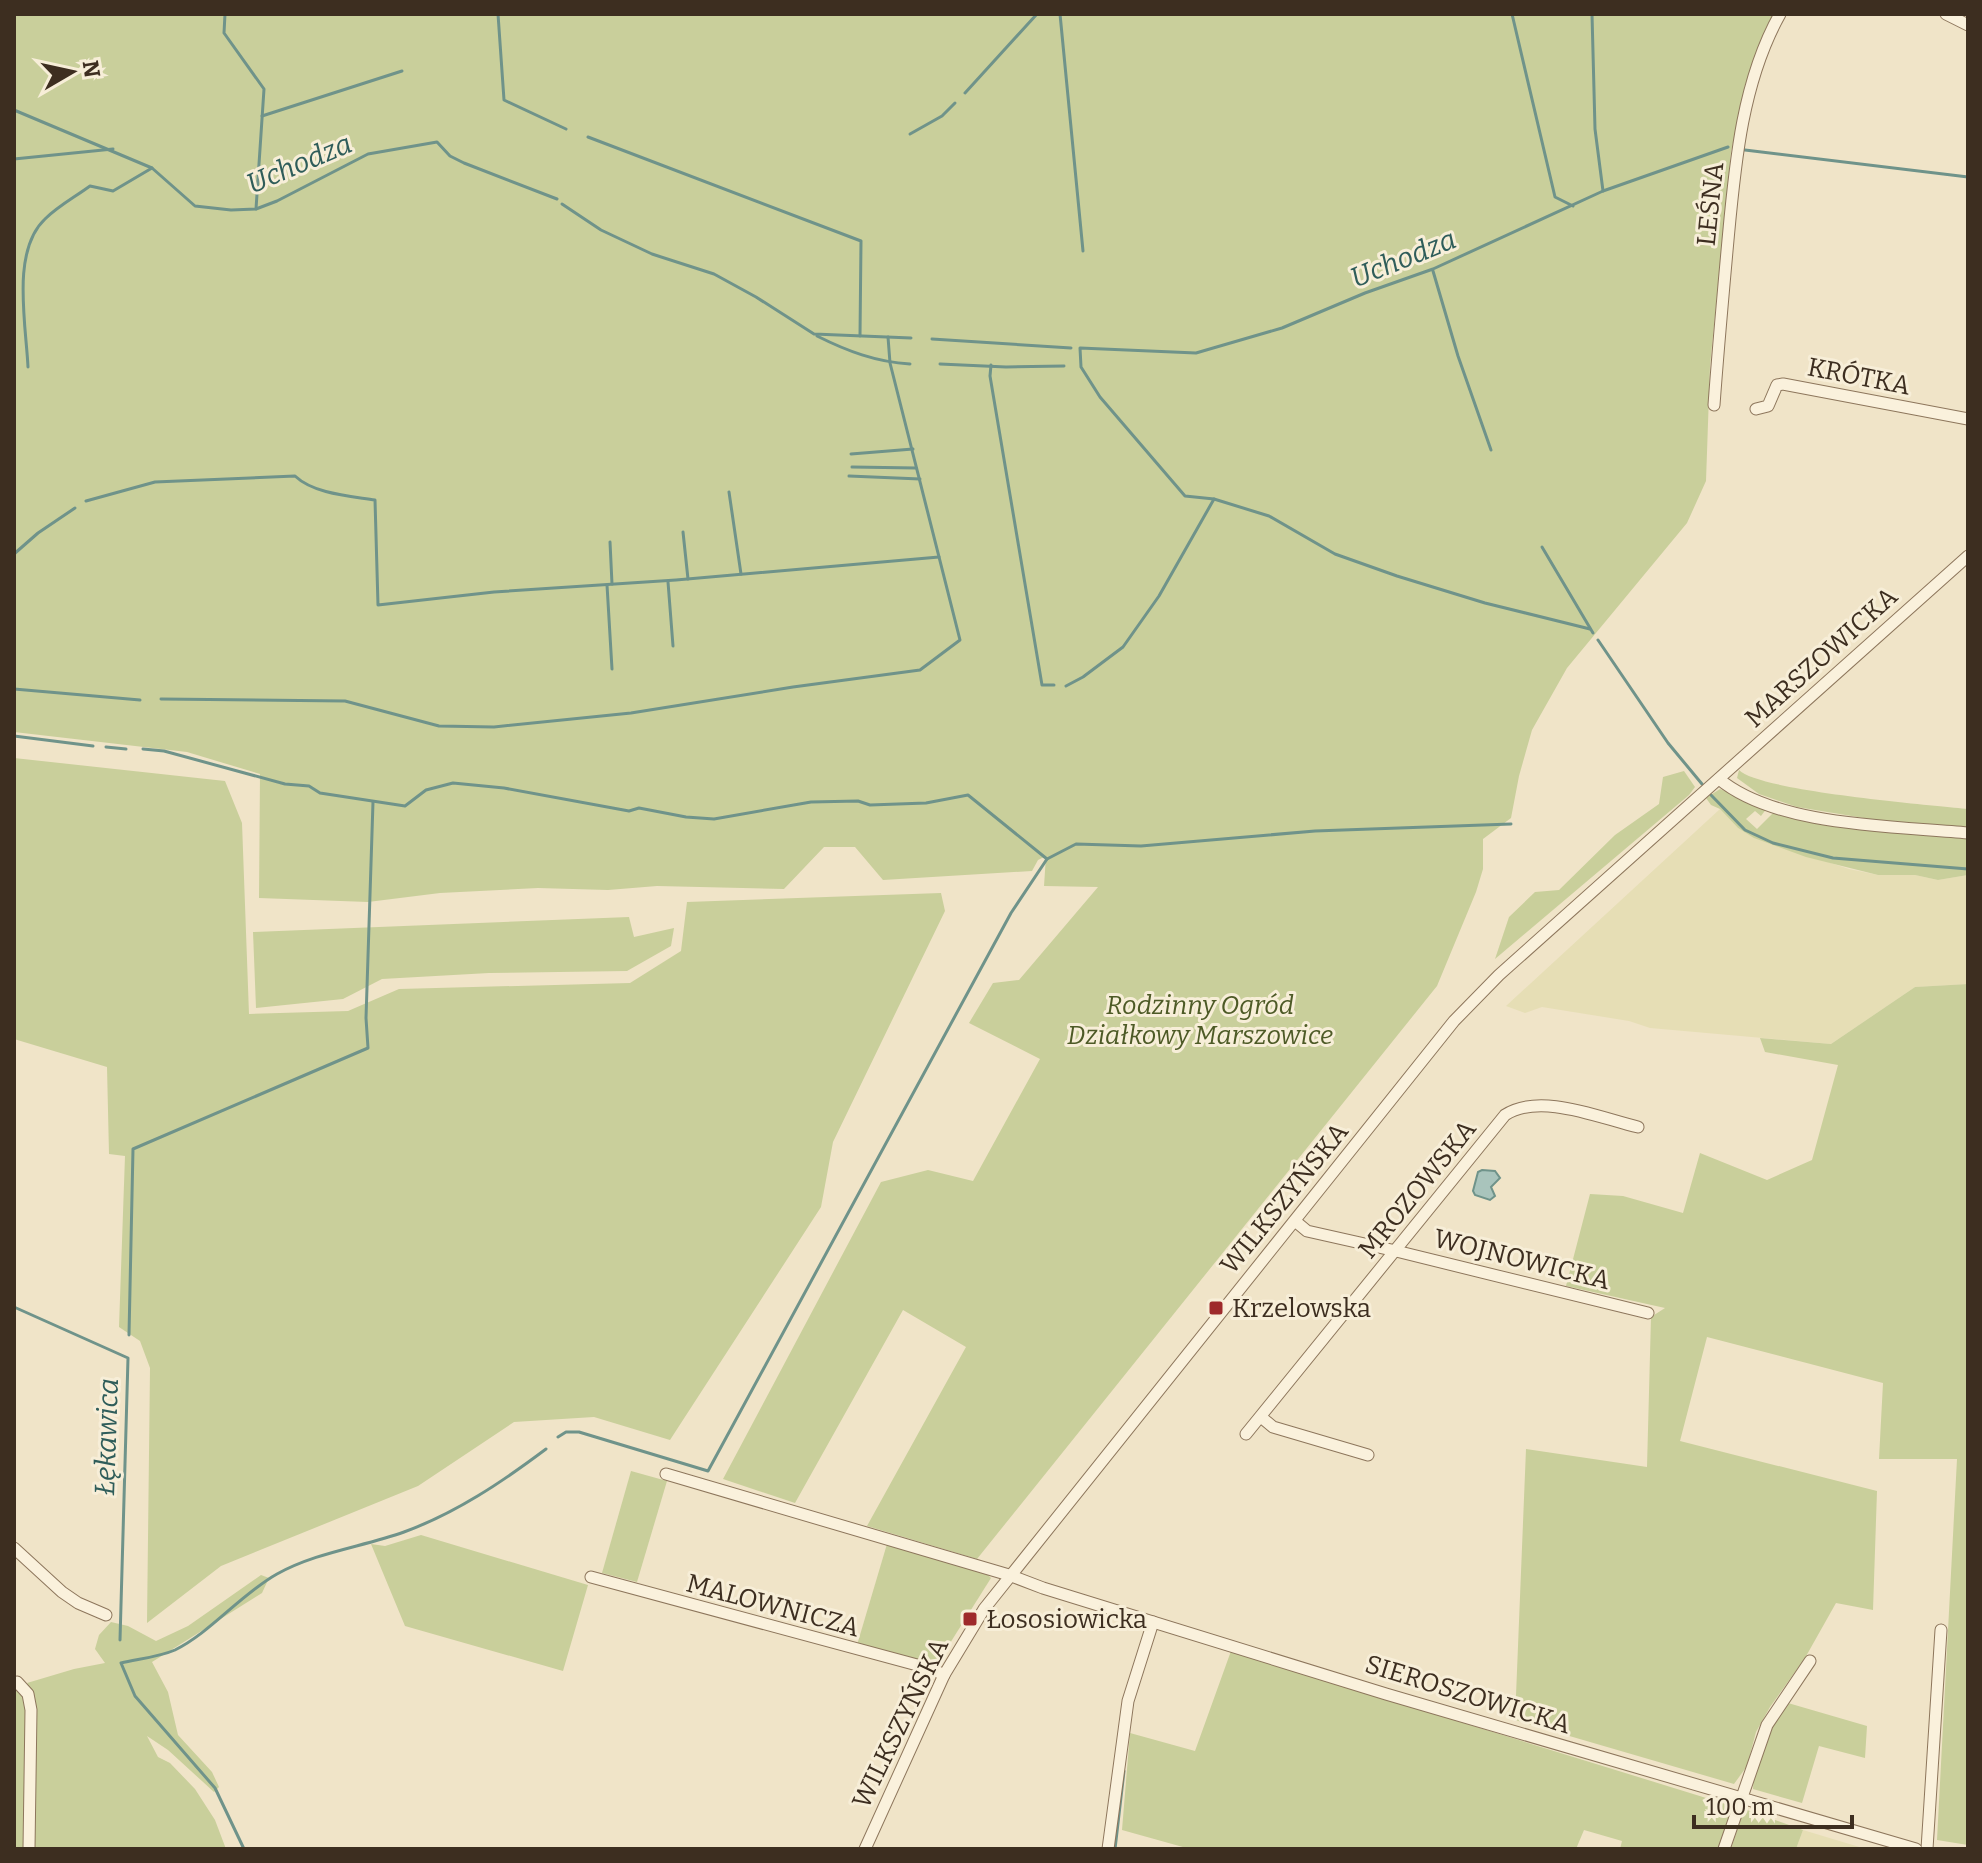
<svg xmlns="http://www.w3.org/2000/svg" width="1982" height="1863" viewBox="0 0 1982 1863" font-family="Bitter,serif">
  <rect width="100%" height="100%" fill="#f0e4c8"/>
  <g fill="#e6deb5">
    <path d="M 1720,809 L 1738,828 L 1755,838 L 1849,869 L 1878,875 L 1915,875 L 1938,880 L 1968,875 L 1968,984 L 1915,987 L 1831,1044 L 1650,1028 L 1629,1021 L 1542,1007 L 1525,1013 L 1506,1006 Z"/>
    <path d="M 1803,1830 L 1866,1849 L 1796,1849 Z"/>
  </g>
  <g fill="#c9cf9b">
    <path d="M 14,14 L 1774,14 L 1745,85 L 1731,152 L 1710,366 L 1706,481 L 1687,523 L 1567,668 L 1532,730 L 1519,776 L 1511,818 L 1483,839 L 1483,869 L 1476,892 L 1437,986 L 977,1559 L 867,1526 L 966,1347 L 903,1310 L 795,1503 L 723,1479 L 881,1182 L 928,1170 L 973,1181 L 1040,1059 L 969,1023 L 993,983 L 1019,980 L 1098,887 L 1044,886 L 1046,856 L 1038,860 L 1032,871 L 883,880 L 855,847 L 824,847 L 784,889 L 657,886 L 608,890 L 538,888 L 440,893 L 368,902 L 259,898 L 260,774 L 187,752 L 14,732 Z"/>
    <path d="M 14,758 L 225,781 L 242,823 L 249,1014 L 348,1011 L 399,989 L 630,983 L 681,951 L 687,902 L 941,893 L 945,911 L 833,1142 L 821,1207 L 670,1440 L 594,1417 L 514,1422 L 418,1486 L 221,1566 L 147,1623 L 150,1368 L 140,1341 L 119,1327 L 125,1156 L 109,1154 L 107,1067 L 14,1039 Z"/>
    <path d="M 1739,770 C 1759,791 1931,805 1968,809 L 1968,827 L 1876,820 L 1797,807 L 1759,794 L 1737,778 Z"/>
    <path d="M 1684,771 L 1695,787 L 1689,795 L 1495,959 L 1509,917 L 1535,892 L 1559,890 L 1615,835 L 1659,804 L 1663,777 Z"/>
    <path d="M 1720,789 L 1767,808 L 1761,816 L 1755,811 L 1746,819 L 1757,829 L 1775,811 L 1836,827 L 1968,839 L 1968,875 L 1938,880 L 1915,875 L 1878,875 L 1806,857 L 1754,838 L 1738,828 L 1720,809 L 1711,805 L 1706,798 Z"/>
    <path d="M 629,917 L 634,937 L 674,928 L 671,946 L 627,971 L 489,973 L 382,979 L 343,999 L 256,1008 L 253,932 Z"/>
    <path d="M 1968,984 L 1968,1845 L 1937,1840 L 1957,1459 L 1879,1459 L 1883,1383 L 1707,1337 L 1680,1441 L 1877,1491 L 1873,1610 L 1836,1603 L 1805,1658 L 1770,1707 L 1756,1732 L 1747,1766 L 1734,1784 L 1515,1720 L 1526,1449 L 1647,1467 L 1651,1317 L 1665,1308 L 1566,1286 L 1590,1194 L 1623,1196 L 1683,1213 L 1700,1153 L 1767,1180 L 1812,1160 L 1838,1065 L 1765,1052 L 1760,1038 L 1831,1044 L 1915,987 Z"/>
    <path d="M 631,1471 L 667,1481 L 637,1582 L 602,1573 Z"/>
    <path d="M 421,1535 L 588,1585 L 563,1671 L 405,1626 L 371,1544 L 385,1546 Z"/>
    <path d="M 887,1544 L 988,1575 L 991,1578 L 935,1667 L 857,1645 Z"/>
    <path d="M 261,1575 L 269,1578 L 262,1593 L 152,1662 L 168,1692 L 178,1735 L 212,1772 L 219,1787 L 214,1792 L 168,1750 L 147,1736 L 158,1757 L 170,1763 L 195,1789 L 215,1820 L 226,1849 L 33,1849 L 34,1695 L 27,1683 L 74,1669 L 105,1663 L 95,1649 L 99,1635 L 111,1622 L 128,1626 L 156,1641 L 188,1626 Z"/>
    <path d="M 1231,1651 L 1732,1806 L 1718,1849 L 1620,1849 L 1622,1841 L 1584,1830 L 1576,1849 L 1190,1849 L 1122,1830 L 1130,1733 L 1195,1751 Z"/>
    <path d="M 14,1685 L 26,1694 L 26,1849 L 14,1849 Z"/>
    <path d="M 1788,1703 L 1867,1726 L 1865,1758 L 1819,1746 L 1802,1803 L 1753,1789 C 1754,1757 1770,1728 1788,1703 Z"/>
    <path d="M 1744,1809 L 1803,1830 L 1796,1849 L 1731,1849 Z"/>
  </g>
  <path fill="#a9c4bc" stroke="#6f938a" stroke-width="2" d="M 1482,1170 L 1495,1171 L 1500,1178 L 1491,1187 L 1495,1196 L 1490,1200 L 1475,1195 L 1473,1191 L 1478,1172 Z"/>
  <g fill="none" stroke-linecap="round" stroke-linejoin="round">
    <g stroke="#6f938a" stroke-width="3">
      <path d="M 225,14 L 224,33 L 264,89 L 256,209"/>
      <path d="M 498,14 L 504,100 L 566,129"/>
      <path d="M 1060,14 L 1083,251"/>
      <path d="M 1512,14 L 1555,197 L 1573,206"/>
      <path d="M 1592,14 L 1595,129 L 1603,191"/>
      <path d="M 965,93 L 1037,14"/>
      <path d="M 14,110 L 152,168 L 195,206 L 231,210 L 256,209 L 277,201 L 368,154 L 437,142 L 450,156 L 464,163 L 557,199"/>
      <path d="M 262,116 L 402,71"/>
      <path d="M 910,134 L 942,116 L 955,103"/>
      <path d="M 588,137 L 861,241 L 860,336"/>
      <path d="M 1745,150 L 1968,177"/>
      <path d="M 14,159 L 113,149"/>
      <path d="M 562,204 L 601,230 L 652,254 L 714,274 L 756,297 L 814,334 L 911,338"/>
      <path d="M 1433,271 L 1458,356 L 1491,450"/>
      <path d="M 817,336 C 847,351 876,362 910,364"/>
      <path d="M 932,339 L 1071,348"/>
      <path d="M 940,364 L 1006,367 L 1064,366"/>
      <path d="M 991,365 L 990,376 L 1042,685 L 1054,685"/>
      <path d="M 28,367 C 26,324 11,251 45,219 C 58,206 75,197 90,186 L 113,191 L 152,168"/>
      <path d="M 851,454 L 913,449"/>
      <path d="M 852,467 L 916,468"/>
      <path d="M 849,476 L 920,479"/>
      <path d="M 729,492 L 741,574"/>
      <path d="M 86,501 L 155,482 L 295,476 C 314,494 350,496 375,500 L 378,605 L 494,592 L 676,580 L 939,557"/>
      <path d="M 683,532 L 688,579"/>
      <path d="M 610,542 L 612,584"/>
      <path d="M 1542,547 L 1593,633"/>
      <path d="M 14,554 L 38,533 L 75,508"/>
      <path d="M 668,582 L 673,646"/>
      <path d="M 607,585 L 612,669"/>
      <path d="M 1590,629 L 1485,603 L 1397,576 L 1335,554 L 1269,516 L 1214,499 L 1185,496 L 1100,397 L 1081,367 L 1080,348 L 1196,353 L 1282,328 L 1365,293 L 1433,269 L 1603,191 L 1728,147"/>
      <path d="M 1598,640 L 1668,743 L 1702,784"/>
      <path d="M 1066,686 L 1083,677 L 1123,647 L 1159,596 L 1214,499"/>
      <path d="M 14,689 L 140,700"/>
      <path d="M 161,699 L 345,701 L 439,726 L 494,727 L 631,713 L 793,687 L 920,670 L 960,640 L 890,363 L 888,337"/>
      <path d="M 14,736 L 93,746"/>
      <path d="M 106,747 L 126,749"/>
      <path d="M 143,749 L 164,751 L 285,784 L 309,786 L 320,793 L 405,806 L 426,790 L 453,783 L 504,788 L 629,811 L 639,808 L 686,817 L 714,819 L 811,802 L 858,801 L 870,805 L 926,803 L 968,795 L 1047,859 L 1076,844 L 1141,846 L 1315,831 L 1511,824"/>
      <path d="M 1711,795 L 1745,830 L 1773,843 L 1833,858 L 1968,869"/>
      <path d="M 14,1307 L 128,1358 L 120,1640"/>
      <path d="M 129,1335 L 133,1149 L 368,1048 L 366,1018 L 373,802"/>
      <path d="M 558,1437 L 566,1432 L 579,1432 L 708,1471 L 1011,913 L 1047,859"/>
      <path d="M 244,1849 L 215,1788 L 135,1696 L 121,1663 C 138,1659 159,1657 175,1650 C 210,1633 241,1594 277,1574 C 317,1552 362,1547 404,1532 C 456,1513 502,1482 546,1449"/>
      <path d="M 1115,1849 L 1124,1771"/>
    </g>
    <defs>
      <g id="minor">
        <path d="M 1946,14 L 1968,25"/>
        <path d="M 1714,405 C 1718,350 1723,295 1728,240 C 1735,164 1742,82 1780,14"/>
        <path d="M 1756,409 L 1768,406 L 1777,385 L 1783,384 L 1968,419"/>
        <path d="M 1719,779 C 1777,827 1895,826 1968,833"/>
        <path d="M 1295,1221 L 1307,1231 L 1396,1251 L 1648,1313"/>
        <path d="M 1261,1417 L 1273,1427 L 1368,1455"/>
        <path d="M 1246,1434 L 1505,1115 C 1540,1092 1600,1118 1638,1127"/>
        <path d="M 666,1474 L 1009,1575 L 1043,1588 L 1386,1694 L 1916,1849"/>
        <path d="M 14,1548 L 62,1592 L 78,1603 L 106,1615"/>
        <path d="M 591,1577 L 932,1669 L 944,1675"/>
        <path d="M 17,1682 L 28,1694 L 31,1710 L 29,1849"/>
        <path d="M 865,1849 L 944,1675 L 984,1609 L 1454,1021 L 1499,975 L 1968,556"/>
        <path d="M 1108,1849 L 1128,1701 L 1153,1622"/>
        <path d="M 1724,1849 L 1767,1725 L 1810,1661"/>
        <path d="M 1927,1849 L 1941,1630"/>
      </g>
    </defs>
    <use href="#minor" stroke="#8d765c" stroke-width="13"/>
    <use href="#minor" stroke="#faf1dc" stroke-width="11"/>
  </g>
  <g fill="#9e2a2b" stroke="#f7eed8" stroke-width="3">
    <rect x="1208" y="1300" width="16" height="16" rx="4"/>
    <rect x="962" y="1611" width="16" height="16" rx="4"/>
  </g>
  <g text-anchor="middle" stroke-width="6" stroke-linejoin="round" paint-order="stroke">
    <g font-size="26" fill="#3d2e20" stroke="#f7eed8">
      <text transform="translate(1710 204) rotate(-84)" y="9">LEŚNA</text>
      <text transform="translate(1859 376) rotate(11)" y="9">KRÓTKA</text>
      <text transform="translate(1821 657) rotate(-42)" y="9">MARSZOWICKA</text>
      <text transform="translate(1417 1189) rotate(-51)" y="9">MROZOWSKA</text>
      <text transform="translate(1284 1198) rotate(-51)" y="9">WILKSZYŃSKA</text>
      <text transform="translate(1522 1259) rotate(14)" y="9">WOJNOWICKA</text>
      <text transform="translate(773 1605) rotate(15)" y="9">MALOWNICZA</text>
      <text transform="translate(1468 1694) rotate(17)" y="9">SIEROSZOWICKA</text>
      <text transform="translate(900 1723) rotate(-64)" y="9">WILKSZYŃSKA</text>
    </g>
    <g font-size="26" font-style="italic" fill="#4d5a26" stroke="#f7eed8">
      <text x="1200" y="1014">Rodzinny Ogród<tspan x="1200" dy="30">Działkowy Marszowice</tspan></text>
    </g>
    <g font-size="26" fill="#3d2e20" stroke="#f7eed8" text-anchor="start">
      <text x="1232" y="1317">Krzelowska</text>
      <text x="986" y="1628">Łososiowicka</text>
    </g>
    <g font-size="28" font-style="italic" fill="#2f5d5a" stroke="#f7eed8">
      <text transform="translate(299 163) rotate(-23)" y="10">Uchodza</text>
      <text transform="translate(1403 258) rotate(-22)" y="10">Uchodza</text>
      <text transform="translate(106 1437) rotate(-88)" y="10">Łękawica</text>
    </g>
  </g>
  <rect width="1982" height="1863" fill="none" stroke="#3d2e20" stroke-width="32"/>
  <g transform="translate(72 72) rotate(81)" stroke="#f7eed8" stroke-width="6" paint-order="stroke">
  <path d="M0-6L14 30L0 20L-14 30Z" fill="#3d2e20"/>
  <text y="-12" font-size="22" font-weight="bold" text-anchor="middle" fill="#3d2e20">N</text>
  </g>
  <path d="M1694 1815v12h158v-12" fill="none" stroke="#3d2e20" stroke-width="4"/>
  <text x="1706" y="1815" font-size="24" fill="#3d2e20" stroke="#f7eed8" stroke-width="6" paint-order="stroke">100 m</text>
</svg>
